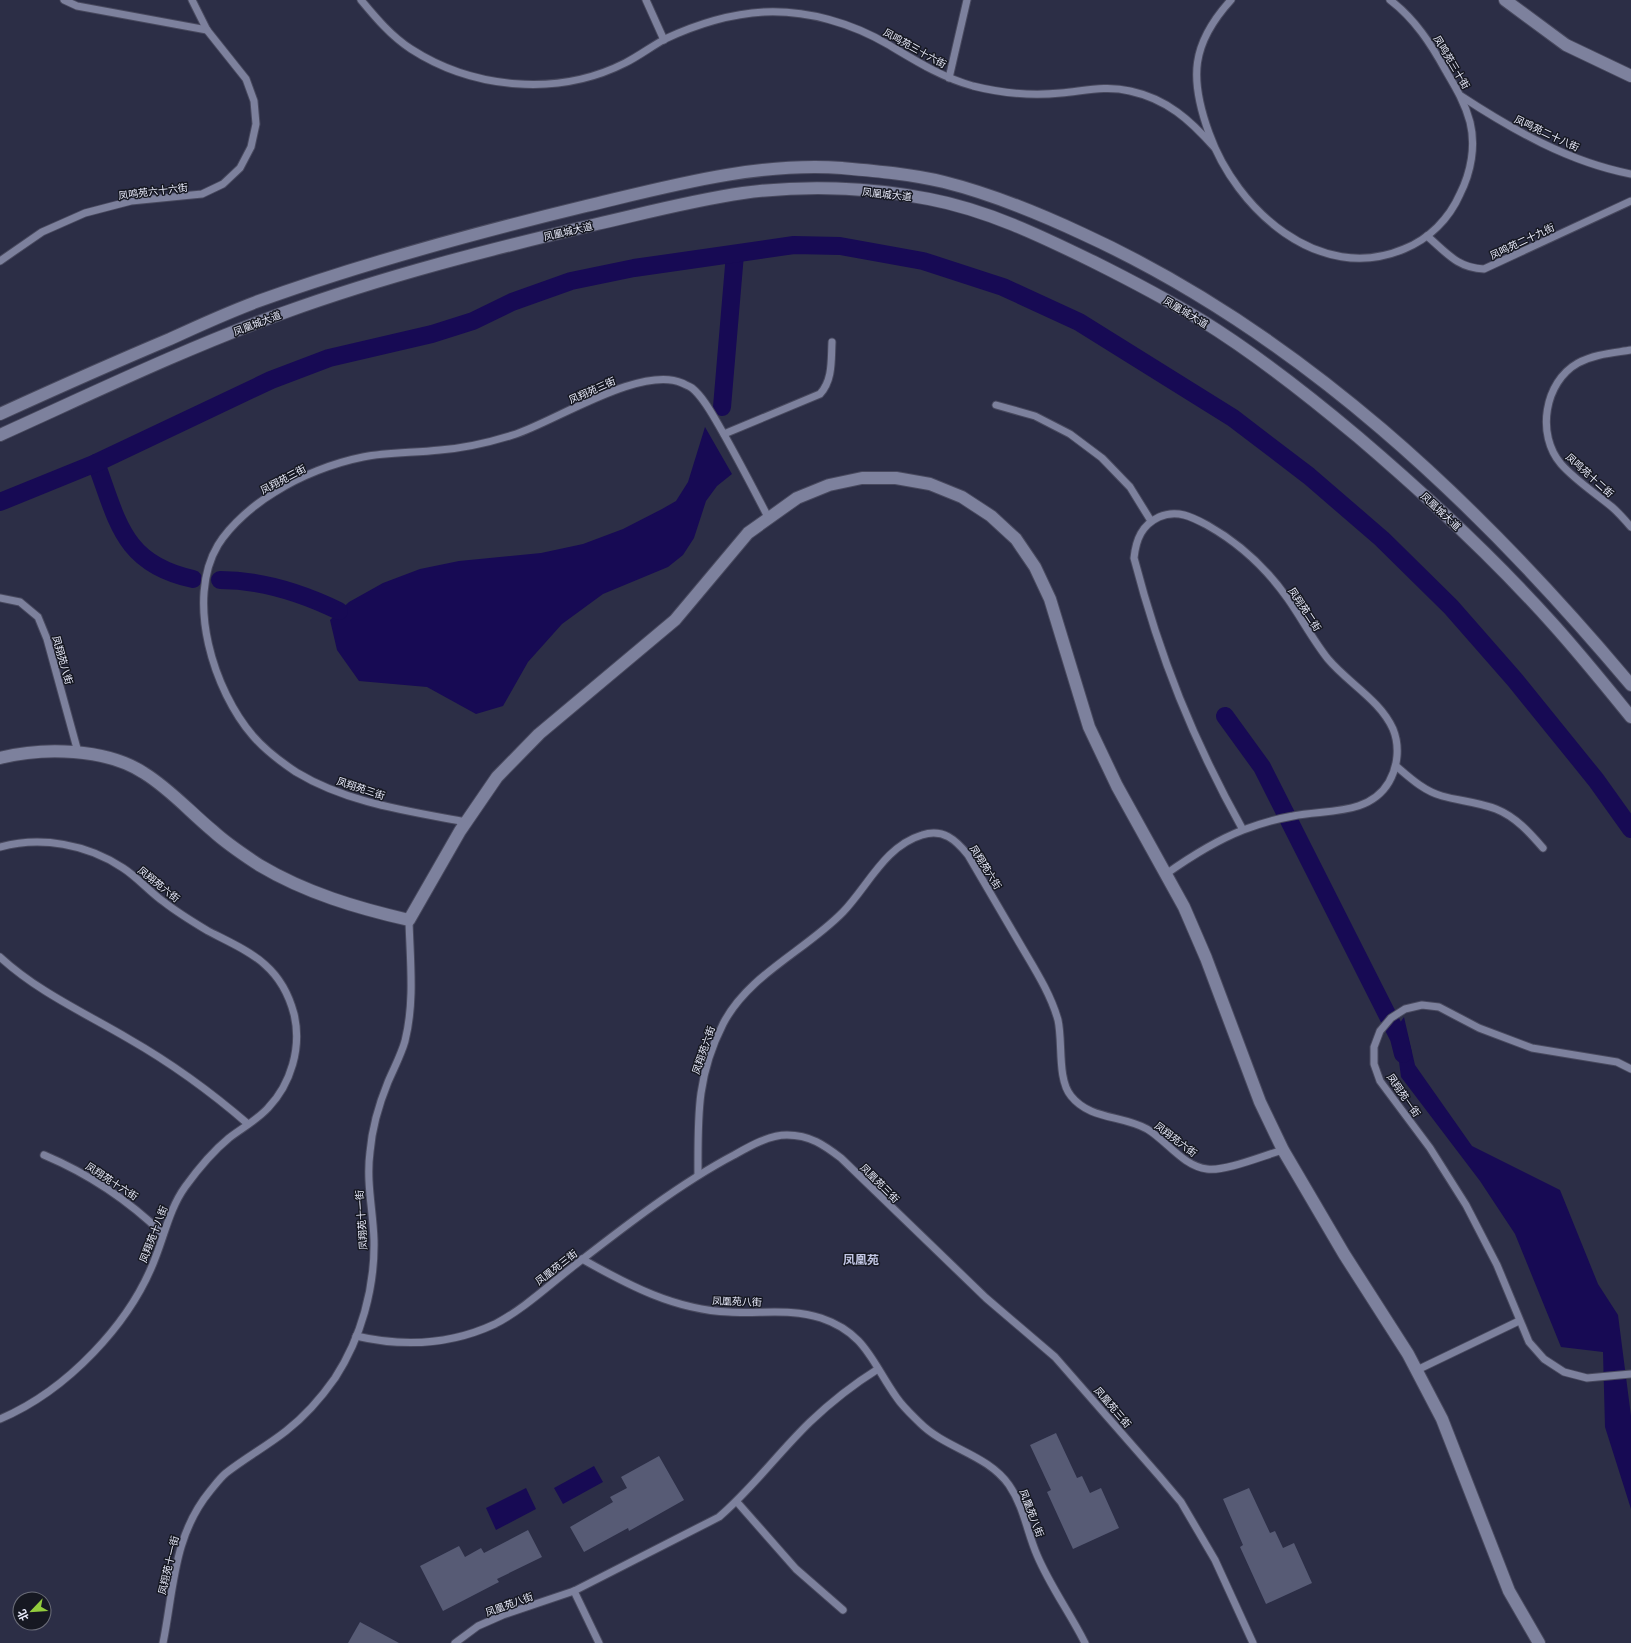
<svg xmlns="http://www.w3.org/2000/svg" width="1631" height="1643" viewBox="0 0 1631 1643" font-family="'Fira Sans','Noto Sans SC',sans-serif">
  <rect width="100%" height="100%" fill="#2c2e46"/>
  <g fill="#170a54">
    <path d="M 705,427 L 732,474 L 717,486 L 706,501 L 694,538 L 683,555 L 668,567 L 603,594 L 562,624 L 528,662 L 503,706 L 476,714 L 427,687 L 359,681 L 337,650 L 330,620 L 349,602 L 383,583 L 420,569 L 459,561 L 541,553 L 583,544 L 623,529 L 662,509 L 676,501 L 688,482 Z"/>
    <path d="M 1404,1017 L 1415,1065 L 1472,1146 L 1560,1190 L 1598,1284 L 1618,1315 L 1631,1416 L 1631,1509 L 1605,1427 L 1603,1352 L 1561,1347 L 1515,1234 L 1480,1181 L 1401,1077 L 1395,1030 Z"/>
    <path d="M 594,1466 L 603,1482 L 563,1504 L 554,1488 Z"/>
    <path d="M 526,1488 L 536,1509 L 496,1530 L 486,1508 Z"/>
  </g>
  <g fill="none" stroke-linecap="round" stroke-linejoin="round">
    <g stroke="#170a54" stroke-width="18">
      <path d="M 722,407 L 735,254"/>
      <path d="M 96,463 C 118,522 123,564 193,579"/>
      <path d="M 0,502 L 96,463 L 271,380 L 329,358 L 432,334 L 473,321 L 512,302 L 571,281 L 634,268 L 794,245 L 840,246 L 923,261 L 1003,287 L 1079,322 L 1233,418 L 1309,476 L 1382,539 L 1451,607 L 1515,680 L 1596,780 L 1631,829"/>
      <path d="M 220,580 C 262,580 302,593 339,611"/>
      <path d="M 1225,716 L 1262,767 L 1399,1038 L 1403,1054"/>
    </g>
  </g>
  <g fill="#575b75">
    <path d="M 1056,1433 L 1077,1478 L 1082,1476 L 1090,1493 L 1101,1488 L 1119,1528 L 1073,1549 L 1047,1492 L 1051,1490 L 1030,1445 Z"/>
    <path d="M 659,1456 L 684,1500 L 629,1531 L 628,1528 L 584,1552 L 570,1527 L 613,1502 L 610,1497 L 627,1488 L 621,1477 Z"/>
    <path d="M 1249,1488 L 1270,1533 L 1275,1531 L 1283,1548 L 1294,1543 L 1312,1583 L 1266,1604 L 1240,1547 L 1243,1545 L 1223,1499 Z"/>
    <path d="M 528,1530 L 542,1557 L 497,1579 L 499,1582 L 443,1611 L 420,1566 L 459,1546 L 465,1557 L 481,1548 L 484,1553 Z"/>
    <path d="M 360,1622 L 399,1643 L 348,1643 Z"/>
  </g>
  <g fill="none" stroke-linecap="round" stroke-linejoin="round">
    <defs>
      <g id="lane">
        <path d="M 64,0 L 77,6 L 207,30"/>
        <path d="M 361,0 C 376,18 391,36 411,49 C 473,89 558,97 625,63 C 639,56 652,46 665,39 C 697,24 729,14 764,12 C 807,10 852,23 889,45 C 916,61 941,77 973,86 C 1001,93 1031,96 1061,93 C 1084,91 1106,85 1130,91 C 1167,99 1190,120 1214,147"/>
        <path d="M 646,0 L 664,40"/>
        <path d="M 1231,0 C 1191,44 1189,78 1209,133 C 1236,209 1319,285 1404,249 C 1429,239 1449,219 1460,194 C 1471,172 1476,146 1470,122 C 1465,103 1456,88 1446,71 C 1431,44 1415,19 1390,0"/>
        <path d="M 949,78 L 967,0"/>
        <path d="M 1461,96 C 1513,130 1569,162 1631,174"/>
        <path d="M 1427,236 C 1446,252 1457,268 1484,269 L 1631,201"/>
        <path d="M 0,261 L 42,232 L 85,213 L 131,201 L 202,194 L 223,184 L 240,168 L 251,147 L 256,124 L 254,101 L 246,79 L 207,30 L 192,0"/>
        <path d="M 1631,350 C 1613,353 1595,354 1578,363 C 1544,382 1536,435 1561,464 C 1575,480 1595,493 1612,507 C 1619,513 1625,520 1631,527"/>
        <path d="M 996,405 L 1035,416 L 1070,434 L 1102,458 L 1130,487 L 1151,521"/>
        <path d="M 724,434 L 820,394 C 833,380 831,360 832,342"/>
        <path d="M 0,598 L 20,602 L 38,617 L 47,639 L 78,752"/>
        <path d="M 1396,766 C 1410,778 1424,791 1442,796 C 1460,801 1478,802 1496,809 C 1516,817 1530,833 1543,848"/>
        <path d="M 466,822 C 408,811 347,803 296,772 C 281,762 265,750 253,736 C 214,691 185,600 218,545 C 231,524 255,504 275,492 C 300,476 333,463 363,457 C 388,452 414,453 440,450 C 466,448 491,442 516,434 C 557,420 642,365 682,383 C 686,385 689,386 692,388 C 703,397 711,412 718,424 C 736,455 752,486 768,517"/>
        <path d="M 0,847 C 41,836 87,844 123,868 C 137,877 150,892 164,902 C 178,913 193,922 208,931 C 249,952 281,964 294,1014 C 302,1047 291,1084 268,1108 C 257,1120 242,1128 229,1138 C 212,1152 198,1169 185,1187 C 170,1208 165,1233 156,1256 C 131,1324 66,1391 0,1419"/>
        <path d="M 1166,874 C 1190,857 1215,841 1243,830 C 1259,824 1276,819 1293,816 C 1326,809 1369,816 1389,782 C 1398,766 1400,746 1393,729 C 1380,700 1348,683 1328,659 C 1313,640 1302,619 1288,599 C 1267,569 1239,543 1207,525 C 1192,517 1177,509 1159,517 C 1142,525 1136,539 1134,558 C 1160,658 1193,740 1243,830"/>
        <path d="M 0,957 C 38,992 85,1013 129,1039 C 171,1063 211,1092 248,1124"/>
        <path d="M 1631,1069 L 1617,1062 L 1532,1048 L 1479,1028 L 1439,1007 L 1422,1005 L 1405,1009 L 1391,1018 L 1380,1031 L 1374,1047 L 1374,1064 L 1380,1081 L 1430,1148 L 1466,1205 L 1497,1265 L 1529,1342 L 1544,1359 L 1564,1372 L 1587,1378 L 1631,1374"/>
        <path d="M 44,1155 C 89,1174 127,1199 163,1234"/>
        <path d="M 698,1175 C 698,1118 696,1077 723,1024 C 748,975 805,951 843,912 C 868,886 885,846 922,835 C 943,828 956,840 968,855 C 986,886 1005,918 1023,949 C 1036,971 1051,995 1058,1020 C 1063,1042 1057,1079 1071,1096 C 1090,1120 1122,1115 1147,1129 C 1167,1141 1183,1166 1207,1169 C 1224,1172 1265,1155 1283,1150"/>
        <path d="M 582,1259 C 628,1285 675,1310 729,1312 C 760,1314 791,1308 821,1318 C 866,1333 872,1363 897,1398 C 903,1407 912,1415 920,1423 C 946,1449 987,1454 1009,1485 C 1024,1507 1027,1532 1037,1555 C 1050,1586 1070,1613 1085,1643"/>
        <path d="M 356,1336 C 403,1347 450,1345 495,1324 C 524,1309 549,1285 575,1265 C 624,1227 679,1184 734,1155 C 750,1146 769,1135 787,1135 C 810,1135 824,1145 841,1158 L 986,1298 L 1055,1357 L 1160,1477 L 1181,1502 L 1215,1560 L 1253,1643"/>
        <path d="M 1417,1370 L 1519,1321"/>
        <path d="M 737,1502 L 796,1569 L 843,1610"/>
        <path d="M 574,1591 L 599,1643"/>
        <path d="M 163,1643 C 174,1589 173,1536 210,1491 C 215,1485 220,1478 226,1473 C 245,1458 267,1446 286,1431 C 304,1417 321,1398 335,1378 C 361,1338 375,1288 374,1240 C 373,1210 366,1182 370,1152 C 372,1128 379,1104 388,1082 C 394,1068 401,1055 405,1041 C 415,1001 410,960 409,920"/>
        <path d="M 455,1643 L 478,1626 L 503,1615 L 574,1591 L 719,1517 C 752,1489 778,1453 810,1422 C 831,1402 854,1384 878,1369"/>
      </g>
      <g id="street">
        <path d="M 1505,0 L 1566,45 L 1631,76"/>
        <path d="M 0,758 C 43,747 106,748 144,773 C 170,789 190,812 213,831 C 227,844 244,855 259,865 C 306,893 357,908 409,920 L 460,831 L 497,777 L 539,734 L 675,620 L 748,533 L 797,498 L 829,485 L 862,478 L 896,478 L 930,484 L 962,497 L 991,516 L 1016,539 L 1035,567 L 1050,599 L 1089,727 L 1117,786 L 1184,907 L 1206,958 L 1260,1102 L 1283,1150 L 1344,1254 L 1408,1354 L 1442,1419 L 1509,1591 L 1539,1643"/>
      </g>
      <g id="secondary">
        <path d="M 0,414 C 57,388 113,363 170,339 C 198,326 227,313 256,302 C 363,263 475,233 586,206 C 670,186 755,162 842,168 C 876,171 911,174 944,182 C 992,194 1038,213 1083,234 C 1301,334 1479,504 1631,685"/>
        <path d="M 0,435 C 93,393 186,348 283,313 C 385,276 491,249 597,224 C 645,213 694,200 743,193 C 803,185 869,187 929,199 C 987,210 1041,236 1094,262 C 1130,280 1166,299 1201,320 C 1256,354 1308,395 1358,437 C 1426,495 1493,557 1553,624 C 1580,654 1605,685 1631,717"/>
      </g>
    </defs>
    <use href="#lane" stroke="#48495e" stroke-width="9"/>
    <use href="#street" stroke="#48495e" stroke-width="14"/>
    <use href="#secondary" stroke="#48495e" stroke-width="14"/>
    <use href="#lane" stroke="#7d819d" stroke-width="7"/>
    <use href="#street" stroke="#7d819d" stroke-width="12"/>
    <use href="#secondary" stroke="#7d819d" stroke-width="12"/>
  </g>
  <g text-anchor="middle" stroke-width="3" stroke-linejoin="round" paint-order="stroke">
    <g font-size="10" fill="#eaecfc" stroke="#161822">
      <text transform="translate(915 48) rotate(29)" y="4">凤鸣苑三十六街</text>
      <text transform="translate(1452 62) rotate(59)" y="4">凤鸣苑三十街</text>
      <text transform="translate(1547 133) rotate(25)" y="4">凤鸣苑二十八街</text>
      <text transform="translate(153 191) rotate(-7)" y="4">凤鸣苑六十六街</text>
      <text transform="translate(887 194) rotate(6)" y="4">凤凰城大道</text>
      <text transform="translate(568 231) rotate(-13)" y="4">凤凰城大道</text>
      <text transform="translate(1522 241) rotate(-25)" y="4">凤鸣苑二十九街</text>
      <text transform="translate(1186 312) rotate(31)" y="4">凤凰城大道</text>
      <text transform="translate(257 323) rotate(-21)" y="4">凤凰城大道</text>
      <text transform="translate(592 390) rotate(-24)" y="4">凤翔苑三街</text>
      <text transform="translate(1590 475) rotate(42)" y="4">凤鸣苑十二街</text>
      <text transform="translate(283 479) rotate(-28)" y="4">凤翔苑三街</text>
      <text transform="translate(1441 511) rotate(43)" y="4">凤凰城大道</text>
      <text transform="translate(1305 609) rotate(56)" y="4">凤翔苑二街</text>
      <text transform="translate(63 660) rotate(74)" y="4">凤翔苑八街</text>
      <text transform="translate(361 788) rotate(18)" y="4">凤翔苑三街</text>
      <text transform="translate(986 867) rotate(58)" y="4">凤翔苑六街</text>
      <text transform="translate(159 884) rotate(39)" y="4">凤翔苑六街</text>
      <text transform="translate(703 1050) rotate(-71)" y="4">凤翔苑六街</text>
      <text transform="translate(1404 1095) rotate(55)" y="4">凤翔苑一街</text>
      <text transform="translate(1176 1139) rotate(37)" y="4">凤翔苑六街</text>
      <text transform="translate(112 1181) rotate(33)" y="4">凤翔苑十六街</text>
      <text transform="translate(880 1183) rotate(45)" y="4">凤凰苑三街</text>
      <text transform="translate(361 1220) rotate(-94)" y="4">凤翔苑十一街</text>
      <text transform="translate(153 1234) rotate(-69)" y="4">凤翔苑十八街</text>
      <text transform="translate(556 1267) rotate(-38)" y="4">凤凰苑三街</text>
      <text transform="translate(737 1301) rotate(2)" y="4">凤凰苑八街</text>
      <text transform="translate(1113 1407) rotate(49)" y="4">凤凰苑三街</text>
      <text transform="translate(1032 1513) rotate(69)" y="4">凤凰苑八街</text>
      <text transform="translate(168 1565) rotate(-77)" y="4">凤翔苑十一街</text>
      <text transform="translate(509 1604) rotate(-20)" y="4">凤凰苑八街</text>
    </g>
    <g font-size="12" font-weight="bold" fill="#c3c7e5" stroke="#161822">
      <text x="861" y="1264">凤凰苑</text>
    </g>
  </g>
  <g transform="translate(32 1611) rotate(245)"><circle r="19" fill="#161822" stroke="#6b6d79"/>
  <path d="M0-3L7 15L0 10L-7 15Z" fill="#93cc3d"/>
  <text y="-6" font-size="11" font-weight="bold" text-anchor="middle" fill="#eaecfc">北</text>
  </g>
</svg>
